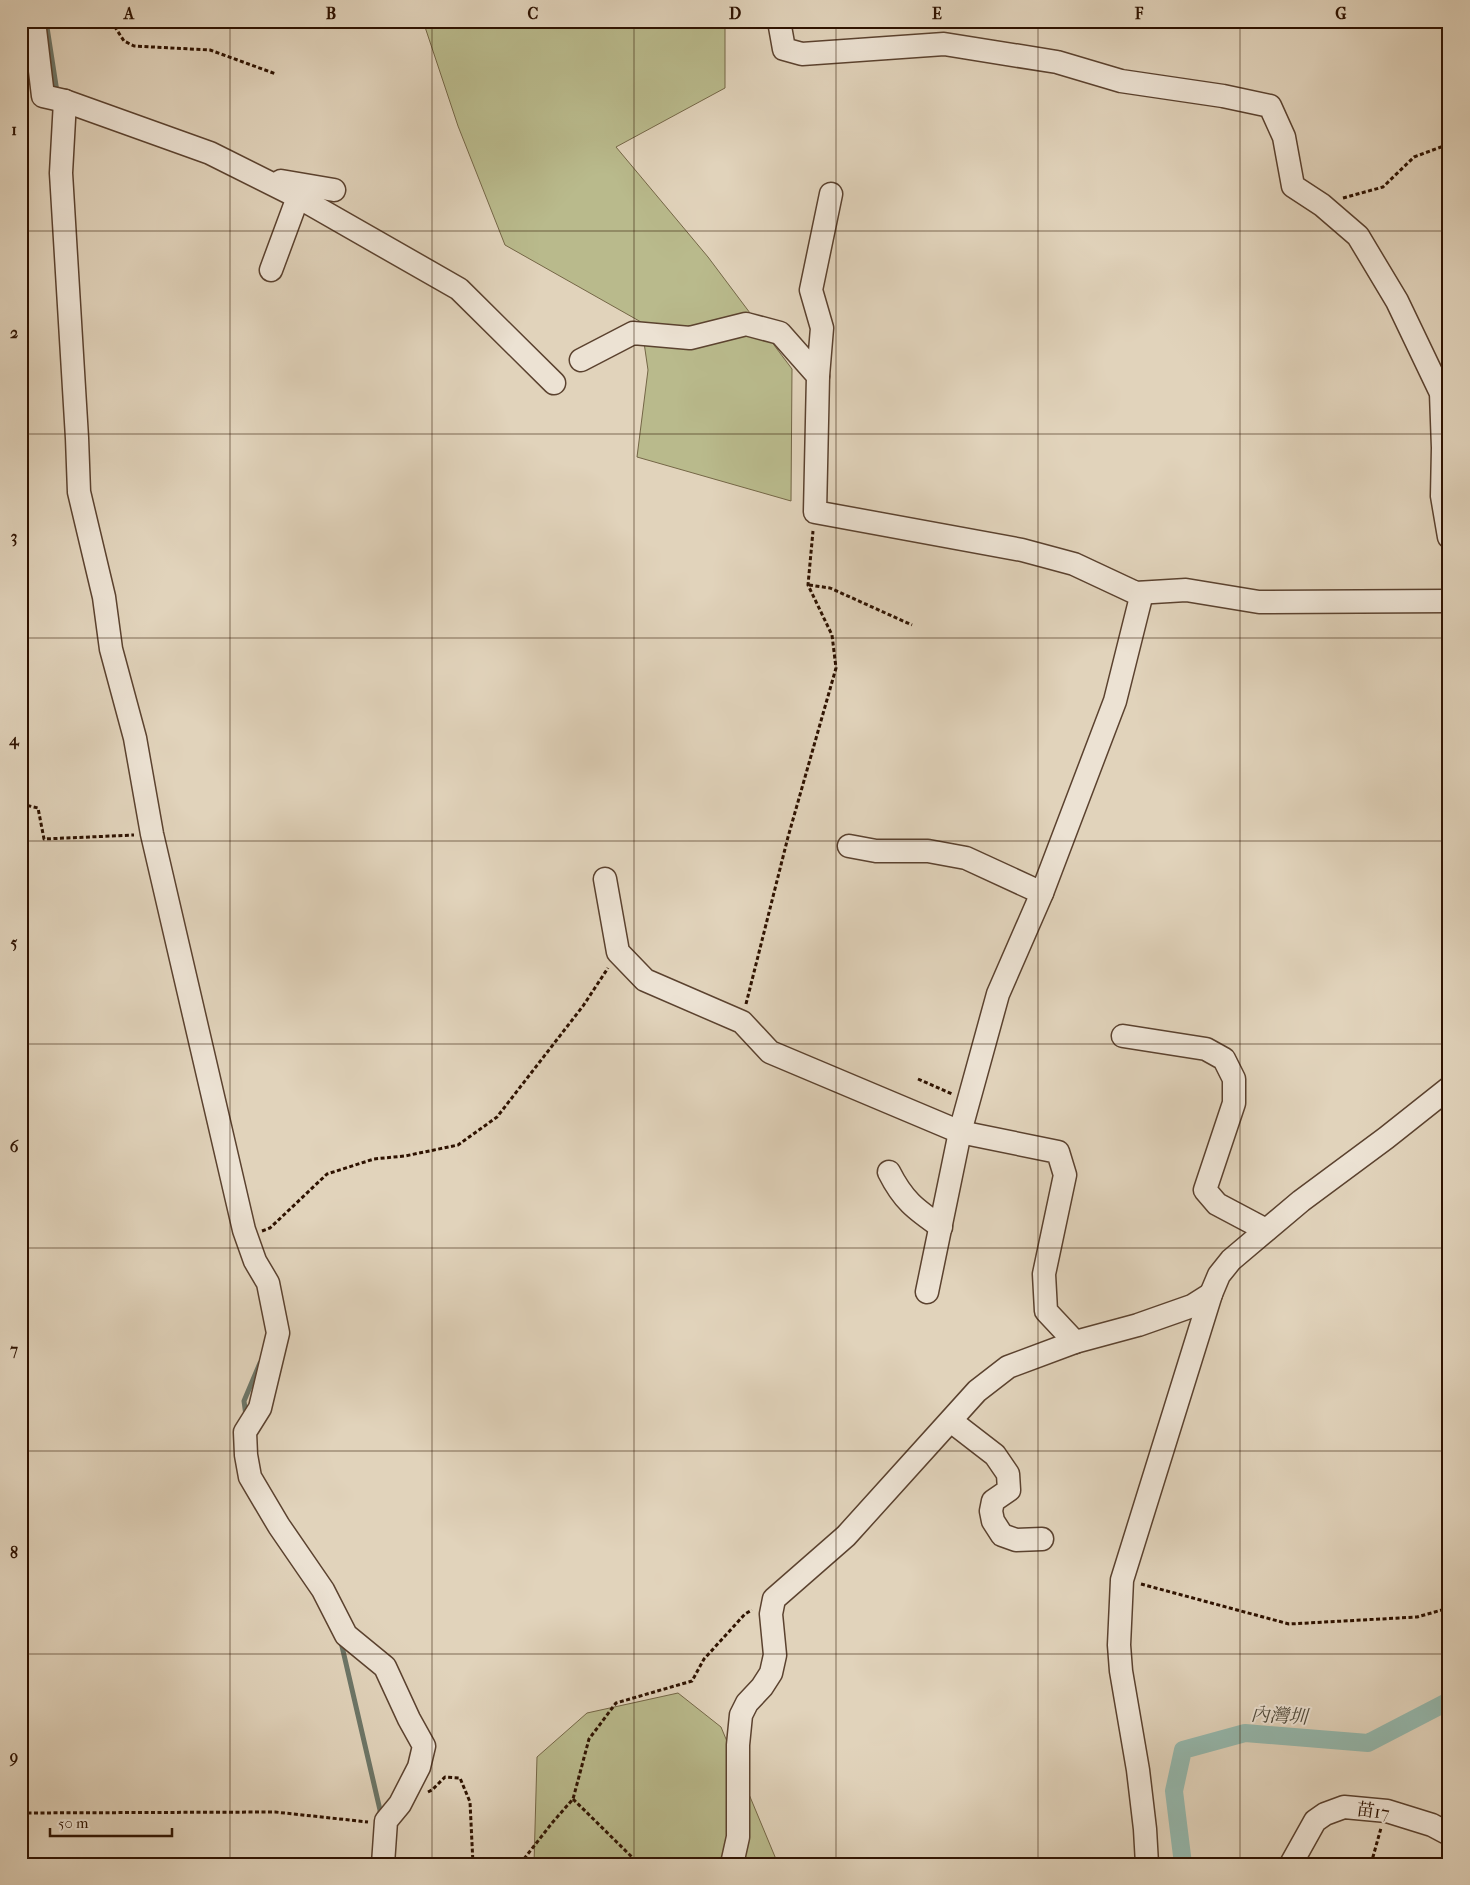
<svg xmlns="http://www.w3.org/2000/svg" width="1470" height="1885" viewBox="0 0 1470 1885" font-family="'IM FELL French Canon','Noto Serif TC',serif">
  <rect width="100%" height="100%" fill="#e1d3bb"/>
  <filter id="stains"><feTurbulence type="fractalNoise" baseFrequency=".004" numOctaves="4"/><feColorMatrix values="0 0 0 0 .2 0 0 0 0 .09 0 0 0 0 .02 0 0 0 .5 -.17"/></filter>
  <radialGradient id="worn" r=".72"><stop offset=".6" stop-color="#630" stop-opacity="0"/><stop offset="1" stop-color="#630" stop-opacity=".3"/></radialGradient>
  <g fill="#b9ba8c" stroke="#746646">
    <path d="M 416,21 L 725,21 L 725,88 L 616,147 L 708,257 L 792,369 L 791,501 L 637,457 L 648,370 L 641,322 L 505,245 L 458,126 L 425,27 Z"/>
    <path d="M 678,1693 L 721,1727 L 778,1864 L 534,1864 L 537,1757 L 587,1713 Z"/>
  </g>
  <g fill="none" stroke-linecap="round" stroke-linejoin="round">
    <g stroke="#6c7668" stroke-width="5">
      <path d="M 46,21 L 57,92"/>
      <path d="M 246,1416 L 244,1401 L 260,1363"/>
      <path d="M 341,1642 L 380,1810 L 380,1816"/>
    </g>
    <path stroke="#95b8ad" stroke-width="18" d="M 1183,1864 L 1174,1791 L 1183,1750 L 1245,1733 L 1368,1743 L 1449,1701"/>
    <defs>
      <g id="minor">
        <path d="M 34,21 L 43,96 L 65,101 L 210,153 L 298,197 L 459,289 L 554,383"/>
        <path d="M 779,21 L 784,49 L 802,54 L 944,44 L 1057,62 L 1121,81 L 1223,96 L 1270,106 L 1284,137 L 1293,186 L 1322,205 L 1358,236 L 1397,301 L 1441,393 L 1443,448 L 1442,496 L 1449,537"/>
        <path d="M 65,101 L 61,173 L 77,438 L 79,492 L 104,597 L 111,649 L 135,738 L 152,834 L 244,1230 L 255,1261 L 268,1283 L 278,1333 L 260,1408 L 245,1432 L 246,1455 L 250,1477 L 279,1526 L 323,1590 L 346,1635 L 385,1667 L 409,1719 L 424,1746 L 419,1767 L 400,1804 L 386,1821 L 383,1864"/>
        <path d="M 281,181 L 334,190"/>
        <path d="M 271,270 L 298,197"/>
        <path d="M 581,360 L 633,333 L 690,338 L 746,324 L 780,333 L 818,376 L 815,512 L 1022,550 L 1074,564 L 1136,593 L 1186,590 L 1259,602 L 1449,601"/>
        <path d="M 818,376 L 822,328 L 811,290 L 831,194"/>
        <path d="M 849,846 L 876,851 L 928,851 L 966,858 L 1042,893"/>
        <path d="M 605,879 L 618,952 L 645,980 L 742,1022 L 770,1052 L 960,1132 L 1058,1152 L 1065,1175 L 1044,1274 L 1046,1311 L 1075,1342"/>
        <path d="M 1123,1036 L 1206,1049 L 1224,1059 L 1234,1079 L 1234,1103 L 1205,1190 L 1217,1204 L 1266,1230"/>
        <path d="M 889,1172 C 903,1200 915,1209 941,1227"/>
        <path d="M 927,1292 L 960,1132 L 998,994 L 1042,893 L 1115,701 L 1142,593"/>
        <path d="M 951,1421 L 995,1455 L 1008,1474 L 1009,1490 L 993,1501 L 991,1511 L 993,1521 L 1002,1535 L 1016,1540 L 1042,1539"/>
        <path d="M 732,1864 L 738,1837 L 738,1745 L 741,1715 L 747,1703 L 762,1687 L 771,1673 L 775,1655 L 771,1614 L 774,1599 L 846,1536 L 977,1391 L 1008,1367 L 1075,1342 L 1138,1325 L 1192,1306 L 1211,1294"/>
        <path d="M 1147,1864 L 1145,1829 L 1138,1770 L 1121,1671 L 1119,1645 L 1122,1580 L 1211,1294 L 1219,1275 L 1231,1260 L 1301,1201 L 1386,1138 L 1449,1088"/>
        <path d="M 1291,1864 L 1315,1821 L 1325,1814 L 1344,1807 L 1387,1811 L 1432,1825 L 1449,1834"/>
      </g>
    </defs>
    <use href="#minor" stroke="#5b422f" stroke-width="25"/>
    <g stroke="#2e1200" stroke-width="3" stroke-dasharray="4 2.5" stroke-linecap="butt">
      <path d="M 111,21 L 124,41 L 134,46 L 210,50 L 276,74"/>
      <path d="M 1343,198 L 1383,187 L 1414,157 L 1449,144"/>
      <path d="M 809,585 L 830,588 L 912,625"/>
      <path d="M 21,804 L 38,808 L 44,839 L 134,835"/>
      <path d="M 746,1004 L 788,837 L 836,668 L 832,635 L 808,585 L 813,531"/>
      <path d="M 918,1079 L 952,1094"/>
      <path d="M 262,1231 L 270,1228 L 327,1174 L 374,1159 L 405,1156 L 458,1145 L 497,1117 L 583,1006 L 608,968"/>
      <path d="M 1141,1584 L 1289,1624 L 1417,1617 L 1449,1608"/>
      <path d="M 428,1792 L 432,1790 L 445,1777 L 460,1778 L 470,1802 L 473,1864"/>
      <path d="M 573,1799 L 639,1864"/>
      <path d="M 21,1813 L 275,1812 L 368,1822"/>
      <path d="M 520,1864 L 552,1823 L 573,1799 L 589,1739 L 616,1703 L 692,1681 L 704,1659 L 745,1614 L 752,1610"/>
      <path d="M 1371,1864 L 1381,1828"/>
    </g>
    <use href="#minor" stroke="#ece2d3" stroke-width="22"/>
  </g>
  <path fill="none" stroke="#2e1200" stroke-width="1" stroke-opacity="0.55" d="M 230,21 L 230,1864M 432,21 L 432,1864M 634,21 L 634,1864M 836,21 L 836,1864M 1038,21 L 1038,1864M 1240,21 L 1240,1864M 21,231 L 1449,231M 21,434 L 1449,434M 21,638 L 1449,638M 21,841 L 1449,841M 21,1044 L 1449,1044M 21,1248 L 1449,1248M 21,1451 L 1449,1451M 21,1654 L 1449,1654"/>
  <g text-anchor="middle" stroke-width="4" stroke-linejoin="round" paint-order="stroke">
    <g font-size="18" fill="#2e1200" stroke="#ece2d3">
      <text transform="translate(1373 1811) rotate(8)" y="6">苗17</text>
    </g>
    <g font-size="19" font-style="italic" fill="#524c3d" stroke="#ece2d3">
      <text transform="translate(1279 1715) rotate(3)" y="7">內灣圳</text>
    </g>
  </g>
  <rect width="1470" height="1885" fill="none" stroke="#e1d3bb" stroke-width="55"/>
  <path d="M50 1828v8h122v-8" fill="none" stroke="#2e1200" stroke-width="2.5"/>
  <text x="58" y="1828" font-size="15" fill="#2e1200" stroke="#ece2d3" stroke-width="4" paint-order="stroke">50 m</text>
  <rect x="28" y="28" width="1414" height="1830" fill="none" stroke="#2e1200" stroke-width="2"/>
  <g font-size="16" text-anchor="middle" font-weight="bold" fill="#2e1200">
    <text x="129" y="19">A</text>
    <text x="331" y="19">B</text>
    <text x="533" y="19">C</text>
    <text x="735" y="19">D</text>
    <text x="937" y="19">E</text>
    <text x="1139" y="19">F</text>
    <text x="1341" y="19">G</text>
    <text x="14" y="135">1</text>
    <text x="14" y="338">2</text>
    <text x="14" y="542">3</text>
    <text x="14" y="745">4</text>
    <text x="14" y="948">5</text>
    <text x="14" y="1152">6</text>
    <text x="14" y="1355">7</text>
    <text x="14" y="1558">8</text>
    <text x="14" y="1762">9</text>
  </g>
  <rect width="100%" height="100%" filter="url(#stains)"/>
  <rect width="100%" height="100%" fill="url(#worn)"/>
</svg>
